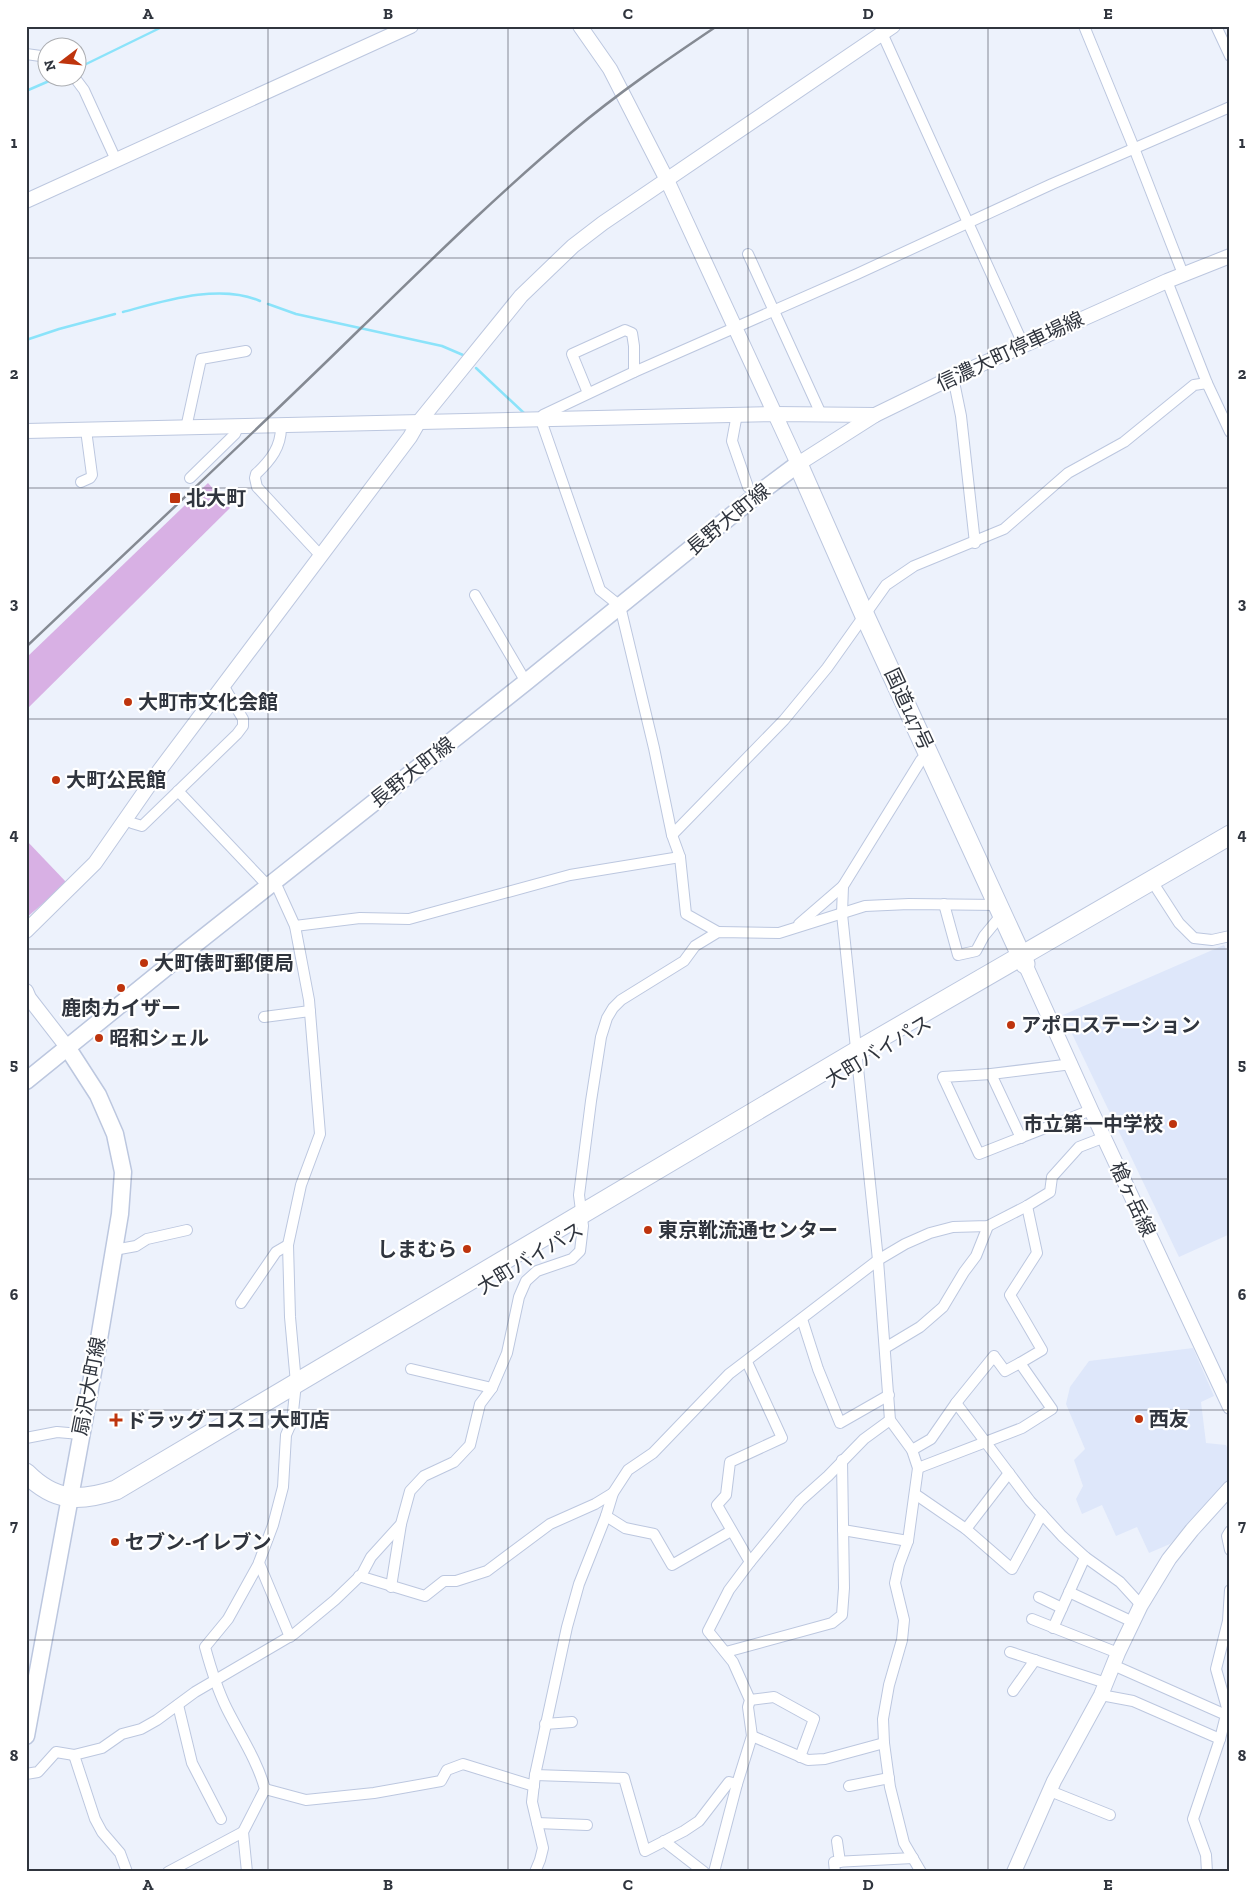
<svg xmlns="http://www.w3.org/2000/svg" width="1256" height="1898" viewBox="0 0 1256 1898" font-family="'Zilla Slab','Noto Sans JP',serif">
  <rect width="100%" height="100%" fill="#edf2fc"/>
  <g fill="#dee7fa">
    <path d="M 1224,945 L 1230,957 L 1230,1234 L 1179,1257 L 1063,1015 Z"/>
    <path d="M 1193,1348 L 1214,1396 L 1201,1402 L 1206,1443 L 1226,1445 L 1230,1454 L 1230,1478 L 1170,1544 L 1149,1553 L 1137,1527 L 1116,1536 L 1102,1505 L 1082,1514 L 1076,1499 L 1083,1486 L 1074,1460 L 1085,1449 L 1066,1404 L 1070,1387 L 1089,1361 Z"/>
  </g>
  <g fill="#d8b0e4">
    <path d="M 208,483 L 230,508 L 26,710 L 26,658 Z"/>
    <path d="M 26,840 L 67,883 L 26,918 Z"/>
  </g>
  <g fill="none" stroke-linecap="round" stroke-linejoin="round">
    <g stroke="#8be3fa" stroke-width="2.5">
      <path d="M 78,68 L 164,26"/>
      <path d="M 26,91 L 56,78"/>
      <path d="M 268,304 L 296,314 L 442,346 L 463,355"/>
      <path d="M 123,312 C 164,301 220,283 260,301"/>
      <path d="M 26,340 L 59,329 L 115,314"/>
      <path d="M 476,368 L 525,414"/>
    </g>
    <defs>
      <g id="street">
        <path d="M 1084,26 L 1134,148 L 1183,274"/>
        <path d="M 1216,26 L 1230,56"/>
        <path d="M 882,33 L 1023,344"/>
        <path d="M 26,54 L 48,57"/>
        <path d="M 75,78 L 84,90 L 116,160"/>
        <path d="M 748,254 L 821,414"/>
        <path d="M 1167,281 L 1207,383 L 1230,432"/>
        <path d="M 953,377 L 961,416 L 975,543"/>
        <path d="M 588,393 L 572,354 L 625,330 L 632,333 L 634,346 L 634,372"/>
        <path d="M 737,414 L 732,441 L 748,487"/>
        <path d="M 281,427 C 281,447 271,460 256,474 L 255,478 L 257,487 L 321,556"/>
        <path d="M 186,428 L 201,359 L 246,351"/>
        <path d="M 190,478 L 235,434 L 238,427"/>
        <path d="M 81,482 L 90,478 L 92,475 L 86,430"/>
        <path d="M 475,595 L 526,682"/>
        <path d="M 178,791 L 269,887"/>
        <path d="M 126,818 L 132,823 L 142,826 L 237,734 L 243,726 L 243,719 L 223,685"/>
        <path d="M 672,835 L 784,720 L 827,668 L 886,585 L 914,566 L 1004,529 L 1068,473 L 1124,442 L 1194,385 L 1207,383"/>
        <path d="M 843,886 L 842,914 L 878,1260 L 890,1420 L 912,1450 L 918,1468 L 908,1541 L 899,1565 L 895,1583 L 904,1620 L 902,1640 L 889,1685 L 883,1719 L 884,1743 L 890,1787 L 904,1843 L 921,1872"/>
        <path d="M 1157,889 L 1179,923 L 1194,938 L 1212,940 L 1230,936"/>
        <path d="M 944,904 L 958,955 L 976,951 L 984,936 L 1003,913"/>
        <path d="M 799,924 L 843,886 L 921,760 L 929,752"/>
        <path d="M 295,926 L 360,918 L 409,919 L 570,875 L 680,857"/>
        <path d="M 718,932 L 686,914 L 680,857 L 672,835 L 654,748 L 620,606 L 600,590 L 543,426 L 541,419 L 543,415 L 634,372 L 857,274 L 1052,184 L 1230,107"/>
        <path d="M 264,1017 L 310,1011"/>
        <path d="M 1072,1064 L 991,1074 L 943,1077 L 979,1154 L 1091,1110"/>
        <path d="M 991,1074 L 1021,1138"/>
        <path d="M 114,1250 L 136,1246 L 147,1239 L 187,1230"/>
        <path d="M 241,1303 L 276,1252 L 288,1245"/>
        <path d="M 802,1319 L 818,1369 L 840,1423 L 889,1395"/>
        <path d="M 885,1348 L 920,1327 L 943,1307 L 964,1272 L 976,1256 L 988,1226"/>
        <path d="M 747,1362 L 782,1438 L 730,1462 L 726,1495 L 717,1505 L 750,1562"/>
        <path d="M 1020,1363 L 1042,1350 L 1010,1295 L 1037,1253 L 1027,1206"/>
        <path d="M 411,1369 L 492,1388"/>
        <path d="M 956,1403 L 1030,1501 L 1062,1536 L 1085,1557 L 1120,1582 L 1141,1605"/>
        <path d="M 26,1438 L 57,1432 L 80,1434"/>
        <path d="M 912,1450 L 931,1439 L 956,1403 L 994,1356 L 1005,1371 L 1020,1363 L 1052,1409 L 1022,1428 L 918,1468"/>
        <path d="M 915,1494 L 966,1529 L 1012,1569 L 1042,1514"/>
        <path d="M 606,1516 L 625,1528 L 654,1534 L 672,1565 L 731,1531"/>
        <path d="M 966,1529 L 1009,1473"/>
        <path d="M 843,1530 L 908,1541"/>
        <path d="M 1230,1531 L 1227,1536 L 1230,1550"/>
        <path d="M 259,1563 L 290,1637"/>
        <path d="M 359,1576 L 425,1596 L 444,1581 L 456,1581 L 487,1571 L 550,1524 L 595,1504 L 613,1493"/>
        <path d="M 391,1587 L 401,1524"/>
        <path d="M 1069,1592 L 1133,1622"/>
        <path d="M 1039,1597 L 1062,1608"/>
        <path d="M 1032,1619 L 1118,1653"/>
        <path d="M 1053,1628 L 1085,1557"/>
        <path d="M 726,1652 L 832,1623 L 842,1615 L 844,1588 L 842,1460"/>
        <path d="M 1010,1652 L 1106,1683"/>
        <path d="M 1113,1665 L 1226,1715 L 1220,1739"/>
        <path d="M 1013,1691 L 1035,1660"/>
        <path d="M 1101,1695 L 1133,1701 L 1220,1739 L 1193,1819 L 1206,1855 L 1207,1872"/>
        <path d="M 750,1700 L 774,1697 L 814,1719 L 800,1757"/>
        <path d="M 178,1705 L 192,1763 L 221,1819"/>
        <path d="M 1226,1715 L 1227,1708 L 1216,1669 L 1228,1621 L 1230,1590"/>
        <path d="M 545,1724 L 572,1722"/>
        <path d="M 752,1736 L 808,1760 L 825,1759 L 884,1743"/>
        <path d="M 74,1755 L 95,1819 L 102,1832 L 120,1853 L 127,1872"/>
        <path d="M 26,1774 L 38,1772 L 56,1752 L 74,1755 L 102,1748 L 122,1734 L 141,1729 L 157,1720 L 195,1692 L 294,1634 L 335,1600 L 362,1574 L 371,1557 L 401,1524 L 410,1491 L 424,1476 L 454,1462 L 470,1445 L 480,1404 L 492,1388 L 507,1353 L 519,1297 L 526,1281 L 537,1271 L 572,1259 L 580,1251 L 583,1226 L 579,1195 L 591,1101 L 601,1037 L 607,1018 L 613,1008 L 621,1000 L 684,961 L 695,946 L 718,932 L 779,933 L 865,906 L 909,904 L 998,905"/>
        <path d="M 535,1775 L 624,1778 L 645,1851 L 684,1831 L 699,1821 L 729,1782 L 737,1784 L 752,1736 L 748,1707 L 750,1700 L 733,1662 L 708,1631 L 729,1590 L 750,1562 L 800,1501 L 828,1476 L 864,1439 L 890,1420"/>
        <path d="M 849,1786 L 889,1778"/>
        <path d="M 265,1789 L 306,1800 L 374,1793 L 441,1781 L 447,1770 L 463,1764 L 534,1786"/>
        <path d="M 1050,1791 L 1110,1815"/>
        <path d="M 537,1823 L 587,1825"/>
        <path d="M 664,1841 L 704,1872"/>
        <path d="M 837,1841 L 840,1862"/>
        <path d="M 168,1872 L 243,1832"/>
        <path d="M 247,1872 L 243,1832 L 265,1789 C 257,1760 240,1735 227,1709 C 217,1689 211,1669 205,1647 L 228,1619 L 258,1565 L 273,1525 L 283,1487 L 286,1435 L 292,1421 L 296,1383 L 290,1317 L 288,1245 L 301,1185 L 320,1134 L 309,1000 L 295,926 L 275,882"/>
        <path d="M 535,1872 L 540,1860 L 543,1848 L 532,1802 L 535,1775 L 567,1627 L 579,1584 L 606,1516 L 613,1493 L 628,1470 L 653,1453 L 729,1374 L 878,1260 L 905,1244 L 930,1233 L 953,1227 L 988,1226 L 1027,1206 L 1050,1192 L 1052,1177 L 1079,1147 L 1105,1137"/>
        <path d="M 714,1872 L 737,1784"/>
        <path d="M 835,1872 L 834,1862 L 913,1858"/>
      </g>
      <g id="secondary">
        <path d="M 580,26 L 610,69 L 667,180 L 798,464 L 875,415 L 953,377 L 1167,281 L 1230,256"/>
        <path d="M 26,201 L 411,26"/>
        <path d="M 26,431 L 774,414 L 875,415"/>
        <path d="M 26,931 L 95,863 L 159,771 L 410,437 L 418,423 L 521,296 L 573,246 L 603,223 L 893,26"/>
        <path d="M 1025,964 L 1091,1110 L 1230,1407"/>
        <path d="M 26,991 L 29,998 L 67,1047"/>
        <path d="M 1014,1872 L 1054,1781 L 1101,1695 L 1118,1653 L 1141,1605 L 1169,1559 L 1192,1530 L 1230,1488"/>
      </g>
      <g id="primary">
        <path d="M 26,1081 L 184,953 L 526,682 L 763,490 L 798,464"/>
        <path d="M 26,1736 L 98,1345 L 120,1214 L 123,1172 L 115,1134 L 98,1095 L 67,1047"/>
      </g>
      <g id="highway">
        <path d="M 798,464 L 865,616 L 1025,964"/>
        <path d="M 26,1473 C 55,1502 79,1502 116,1490 L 857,1051 L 1230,835"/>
      </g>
    </defs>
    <use href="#street" stroke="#bcc7df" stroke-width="12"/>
    <use href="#secondary" stroke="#bcc7df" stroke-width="16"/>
    <use href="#primary" stroke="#bcc7df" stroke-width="19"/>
    <use href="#highway" stroke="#bcc7df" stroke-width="21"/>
    <use href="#street" stroke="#fff" stroke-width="10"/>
    <use href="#secondary" stroke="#fff" stroke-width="14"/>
    <use href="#primary" stroke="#fff" stroke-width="16"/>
    <use href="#highway" stroke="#fff" stroke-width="19"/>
    <path stroke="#858a93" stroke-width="2.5" d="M 26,647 C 138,541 251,436 361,328 C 430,261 499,193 573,131 C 618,93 668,59 717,26"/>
  </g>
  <path fill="none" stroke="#30353e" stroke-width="1" stroke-opacity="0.55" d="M 268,26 L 268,1872M 508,26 L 508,1872M 748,26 L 748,1872M 988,26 L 988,1872M 26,258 L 1230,258M 26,488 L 1230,488M 26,719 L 1230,719M 26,949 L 1230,949M 26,1179 L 1230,1179M 26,1410 L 1230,1410M 26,1640 L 1230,1640"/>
  <g fill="#be340d" stroke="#fff" stroke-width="2">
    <rect x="169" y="492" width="12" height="12" rx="2.5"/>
    <circle cx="128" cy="702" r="5"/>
    <circle cx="56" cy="780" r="5"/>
    <circle cx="144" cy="963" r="5"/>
    <circle cx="121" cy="988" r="5"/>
    <circle cx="1011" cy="1025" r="5"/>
    <circle cx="99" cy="1038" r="5"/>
    <circle cx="1173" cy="1124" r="5"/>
    <circle cx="648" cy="1230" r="5"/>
    <circle cx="467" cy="1249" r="5"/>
    <circle cx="1139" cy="1419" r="5"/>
    <path d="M113.5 1412.5h5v5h5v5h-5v5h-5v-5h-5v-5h5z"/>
    <circle cx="115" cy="1542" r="5"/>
  </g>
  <g text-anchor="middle" stroke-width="4.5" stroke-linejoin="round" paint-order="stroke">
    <g font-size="20" fill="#30353e" stroke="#fff">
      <text transform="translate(1010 351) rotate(-25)" y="7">信濃大町停車場線</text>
      <text transform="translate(728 519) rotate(-39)" y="7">長野大町線</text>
      <text transform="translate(909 709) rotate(65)" y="7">国道147号</text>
      <text transform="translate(412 772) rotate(-38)" y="7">長野大町線</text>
      <text transform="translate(878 1051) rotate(-31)" y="7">大町バイパス</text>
      <text transform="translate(1133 1199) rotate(65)" y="7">槍ヶ岳線</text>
      <text transform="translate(530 1258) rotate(-31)" y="7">大町バイパス</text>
      <text transform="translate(89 1386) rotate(-79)" y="7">扇沢大町線</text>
    </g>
    <g font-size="20" font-weight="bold" fill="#30353e" stroke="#fff" text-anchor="start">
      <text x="186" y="505">北大町</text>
      <text x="138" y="709">大町市文化会館</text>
      <text x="66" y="787">大町公民館</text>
      <text x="154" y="970">大町俵町郵便局</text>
      <text x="121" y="1015" text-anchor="middle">鹿肉カイザー</text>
      <text x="1021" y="1032">アポロステーション</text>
      <text x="109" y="1045">昭和シェル</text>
      <text x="1163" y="1131" text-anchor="end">市立第一中学校</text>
      <text x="658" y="1237">東京靴流通センター</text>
      <text x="457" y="1256" text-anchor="end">しまむら</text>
      <text x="1149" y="1426">西友</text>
      <text x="126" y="1427">ドラッグコスコ 大町店</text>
      <text x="125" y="1549">セブン-イレブン</text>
    </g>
  </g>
  <rect width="1256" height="1898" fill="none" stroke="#ffffff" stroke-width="55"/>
  <g transform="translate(62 62) rotate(254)"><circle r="24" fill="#ffffff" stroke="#acaeb2"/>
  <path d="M0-4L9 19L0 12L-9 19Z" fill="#be340d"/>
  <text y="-8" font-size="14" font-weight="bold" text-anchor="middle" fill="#30353e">N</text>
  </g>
  <rect x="28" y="28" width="1200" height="1842" fill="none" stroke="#30353e" stroke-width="2"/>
  <g font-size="16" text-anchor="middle" font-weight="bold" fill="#30353e">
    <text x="148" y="19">A</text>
    <text x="388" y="19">B</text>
    <text x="628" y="19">C</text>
    <text x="868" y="19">D</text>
    <text x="1108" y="19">E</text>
    <text x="14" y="148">1</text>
    <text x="1242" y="148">1</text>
    <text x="14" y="379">2</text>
    <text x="1242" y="379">2</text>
    <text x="14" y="609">3</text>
    <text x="1242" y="609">3</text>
    <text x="14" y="840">4</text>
    <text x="1242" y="840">4</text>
    <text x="14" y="1070">5</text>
    <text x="1242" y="1070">5</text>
    <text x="14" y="1300">6</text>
    <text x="1242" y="1300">6</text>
    <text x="14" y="1531">7</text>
    <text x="1242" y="1531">7</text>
    <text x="14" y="1761">8</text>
    <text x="1242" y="1761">8</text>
    <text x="148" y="1890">A</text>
    <text x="388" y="1890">B</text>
    <text x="628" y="1890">C</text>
    <text x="868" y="1890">D</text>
    <text x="1108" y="1890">E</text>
  </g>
</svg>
